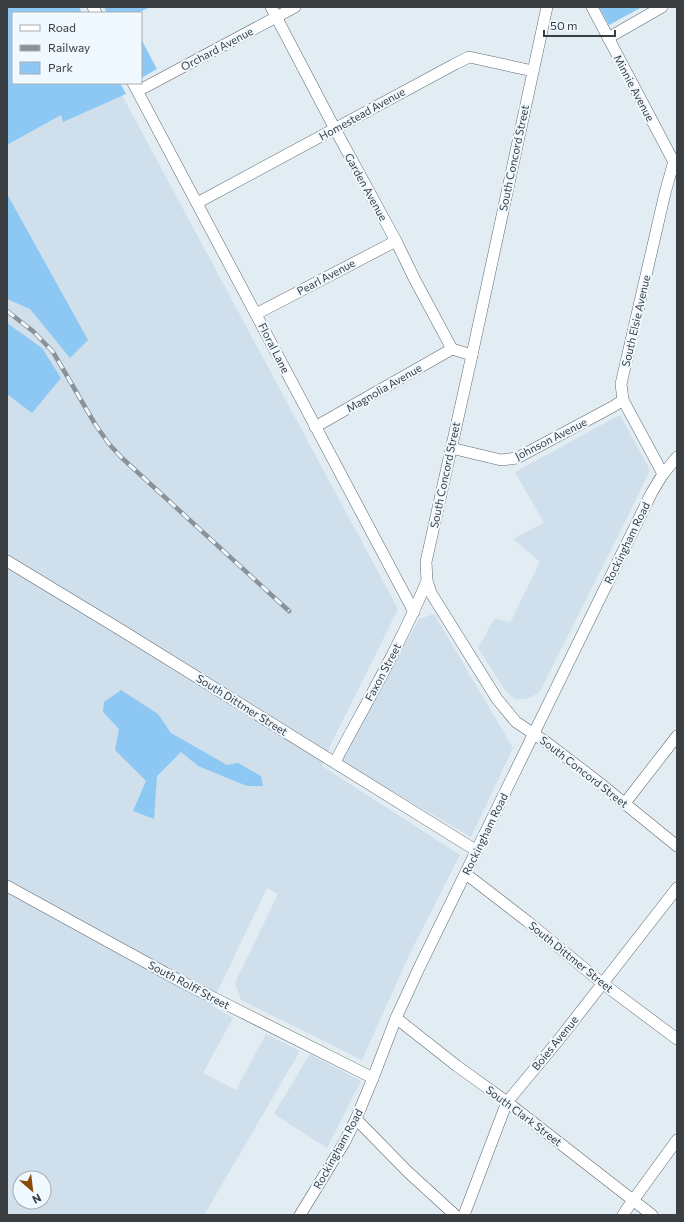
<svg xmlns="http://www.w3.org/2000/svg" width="684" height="1222" viewBox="0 0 684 1222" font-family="Commissioner,sans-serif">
  <rect width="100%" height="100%" fill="#e2ecf3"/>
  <g fill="#cfdfec" fill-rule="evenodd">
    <path d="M 116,84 L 398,609 L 332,742 L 322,766 L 460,855 L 410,953 L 362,1060 L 241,1000 L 235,983 L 278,894 L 267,888 L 211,1005 L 233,1018 L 203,1073 L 236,1090 L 266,1034 L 300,1051 L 204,1215 L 7,1215 L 7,145 ZM 20,1178 L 44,1178 L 44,1202 L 20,1202 Z"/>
    <path d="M 620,415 L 650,470 L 625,522 L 539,693 L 527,699 L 515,699 L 509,694 L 503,687 L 478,648 L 495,618 L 510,623 L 540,562 L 513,539 L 544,523 L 515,472 Z"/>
    <path d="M 434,614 L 513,748 L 471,837 L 342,762 L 419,619 Z"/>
    <path d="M 310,1054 L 361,1081 L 327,1148 L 274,1114 Z"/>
  </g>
  <g fill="#8cc8f3">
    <path d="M 7,7 L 79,7 L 82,13 L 13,13 L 13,83 L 120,83 L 126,94 L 63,122 L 61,115 L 7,145 Z"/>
    <path d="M 104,7 L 150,7 L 138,13 L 107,13 Z"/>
    <path d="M 599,7 L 642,7 L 609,25 Z"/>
    <path d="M 141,39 L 157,69 L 141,78 Z"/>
    <path d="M 7,194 L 88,340 L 70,358 L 30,309 L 7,299 Z"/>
    <path d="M 7,323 L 42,348 L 61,378 L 32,413 L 7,394 Z"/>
    <path d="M 121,690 L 158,714 L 171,733 L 227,765 L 238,763 L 261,776 L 263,786 L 247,786 L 198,766 L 181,752 L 157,776 L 154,819 L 133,811 L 146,781 L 115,750 L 119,729 L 103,712 L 104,702 Z"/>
  </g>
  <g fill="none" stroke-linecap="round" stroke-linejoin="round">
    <defs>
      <g id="minor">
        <path d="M 93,7 L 96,13"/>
        <path d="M 271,7 L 335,129 L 396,241 L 415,280 L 452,349 L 472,355"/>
        <path d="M 547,7 L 472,355 L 426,562 L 427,581 L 431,593 L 497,699 L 516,722 L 546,742 L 597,781 L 677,846"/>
        <path d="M 592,7 L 677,168"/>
        <path d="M 608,38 L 662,7"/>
        <path d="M 133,83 L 414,612"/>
        <path d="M 138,91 L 295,7"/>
        <path d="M 197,203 L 455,64 L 469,57 L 533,71"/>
        <path d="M 256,314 L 396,241"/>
        <path d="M 315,427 L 452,349"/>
        <path d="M 451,448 L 501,460 L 517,458 L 614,406 L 623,400"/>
        <path d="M 663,474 L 623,400 L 621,384 L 665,193 L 674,161"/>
        <path d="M 7,561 L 121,630 L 477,851"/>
        <path d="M 335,762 C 367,702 401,643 427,581"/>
        <path d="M 625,803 L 677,736"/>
        <path d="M 466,874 L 527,921 L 602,983 L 677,1039"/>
        <path d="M 7,886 L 180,981 L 373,1078"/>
        <path d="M 396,1018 L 457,1066 L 507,1102 L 652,1215"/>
        <path d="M 356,1119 L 408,1172 L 455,1215"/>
        <path d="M 300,1215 L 344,1143 L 356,1119 L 373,1078 L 396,1018 L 419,968 L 652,492 L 663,474 L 677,457"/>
        <path d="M 464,1215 L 507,1102 L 557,1042 L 677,888"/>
        <path d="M 623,1215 L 626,1210 L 677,1140"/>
      </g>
    </defs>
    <use href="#minor" stroke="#60686f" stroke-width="12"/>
    <use href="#minor" stroke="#fff" stroke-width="11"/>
    <defs>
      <path id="rail" d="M 7,311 L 34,332 L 53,352 L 95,424 L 109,444 L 122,458 L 289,611"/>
    </defs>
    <use href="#rail" stroke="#8b9297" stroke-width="4.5"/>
    <use href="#rail" stroke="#f0f9ff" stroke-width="3" stroke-dasharray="9" stroke-linecap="butt"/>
  </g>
  <g text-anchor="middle" stroke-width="4" stroke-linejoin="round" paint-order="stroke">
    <g font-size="11" fill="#3a3e41" stroke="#f0f9ff">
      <text transform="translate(217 49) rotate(-28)" y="4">Orchard Avenue</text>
      <text transform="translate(634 88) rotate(62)" y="4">Minnie Avenue</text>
      <text transform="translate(362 114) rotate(-29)" y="4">Homestead Avenue</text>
      <text transform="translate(514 158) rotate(-78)" y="4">South Concord Street</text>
      <text transform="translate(366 187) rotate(61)" y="4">Garden Avenue</text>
      <text transform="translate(326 277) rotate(-28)" y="4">Pearl Avenue</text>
      <text transform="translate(636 321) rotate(-77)" y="4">South Elsie Avenue</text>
      <text transform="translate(274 348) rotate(63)" y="4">Floral Lane</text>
      <text transform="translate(384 388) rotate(-30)" y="4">Magnolia Avenue</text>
      <text transform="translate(551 439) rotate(-27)" y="4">Johnson Avenue</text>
      <text transform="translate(445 475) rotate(-78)" y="4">South Concord Street</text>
      <text transform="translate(627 543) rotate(-64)" y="4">Rockingham Road</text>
      <text transform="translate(383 672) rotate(-62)" y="4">Faxon Street</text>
      <text transform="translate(242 705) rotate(32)" y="4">South Dittmer Street</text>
      <text transform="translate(584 772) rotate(38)" y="4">South Concord Street</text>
      <text transform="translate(485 834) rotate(-64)" y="4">Rockingham Road</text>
      <text transform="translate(571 957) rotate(39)" y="4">South Dittmer Street</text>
      <text transform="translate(189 985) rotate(28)" y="4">South Rolff Street</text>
      <text transform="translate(555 1043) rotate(-51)" y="4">Boies Avenue</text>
      <text transform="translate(524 1116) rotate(37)" y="4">South Clark Street</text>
      <text transform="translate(338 1149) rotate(-61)" y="4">Rockingham Road</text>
    </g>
  </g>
  <rect width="684" height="1222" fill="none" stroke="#3a3e41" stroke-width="16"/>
  <rect x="12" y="12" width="130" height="72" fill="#f0f9ff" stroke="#a7aeb3"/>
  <rect x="20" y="25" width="20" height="6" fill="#ffffff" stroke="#a7aeb3"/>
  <text x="48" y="32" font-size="12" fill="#3a3e41">Road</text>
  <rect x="20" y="45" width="20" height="6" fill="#8b9297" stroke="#a7aeb3"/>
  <text x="48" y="52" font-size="12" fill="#3a3e41">Railway</text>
  <rect x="20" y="62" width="20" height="12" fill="#8cc8f3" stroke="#a7aeb3"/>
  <text x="48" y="72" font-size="12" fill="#3a3e41">Park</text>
  <g transform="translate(32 1190) rotate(152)"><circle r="19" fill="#f0f9ff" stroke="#a7aeb3"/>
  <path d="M0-3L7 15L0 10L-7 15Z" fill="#884c09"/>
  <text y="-6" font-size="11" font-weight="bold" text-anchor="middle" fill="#3a3e41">N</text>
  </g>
  <path d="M544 30v6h71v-6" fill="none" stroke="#3a3e41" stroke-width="2"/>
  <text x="550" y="30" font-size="12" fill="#3a3e41" stroke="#f0f9ff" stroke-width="3" paint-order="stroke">50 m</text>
</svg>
